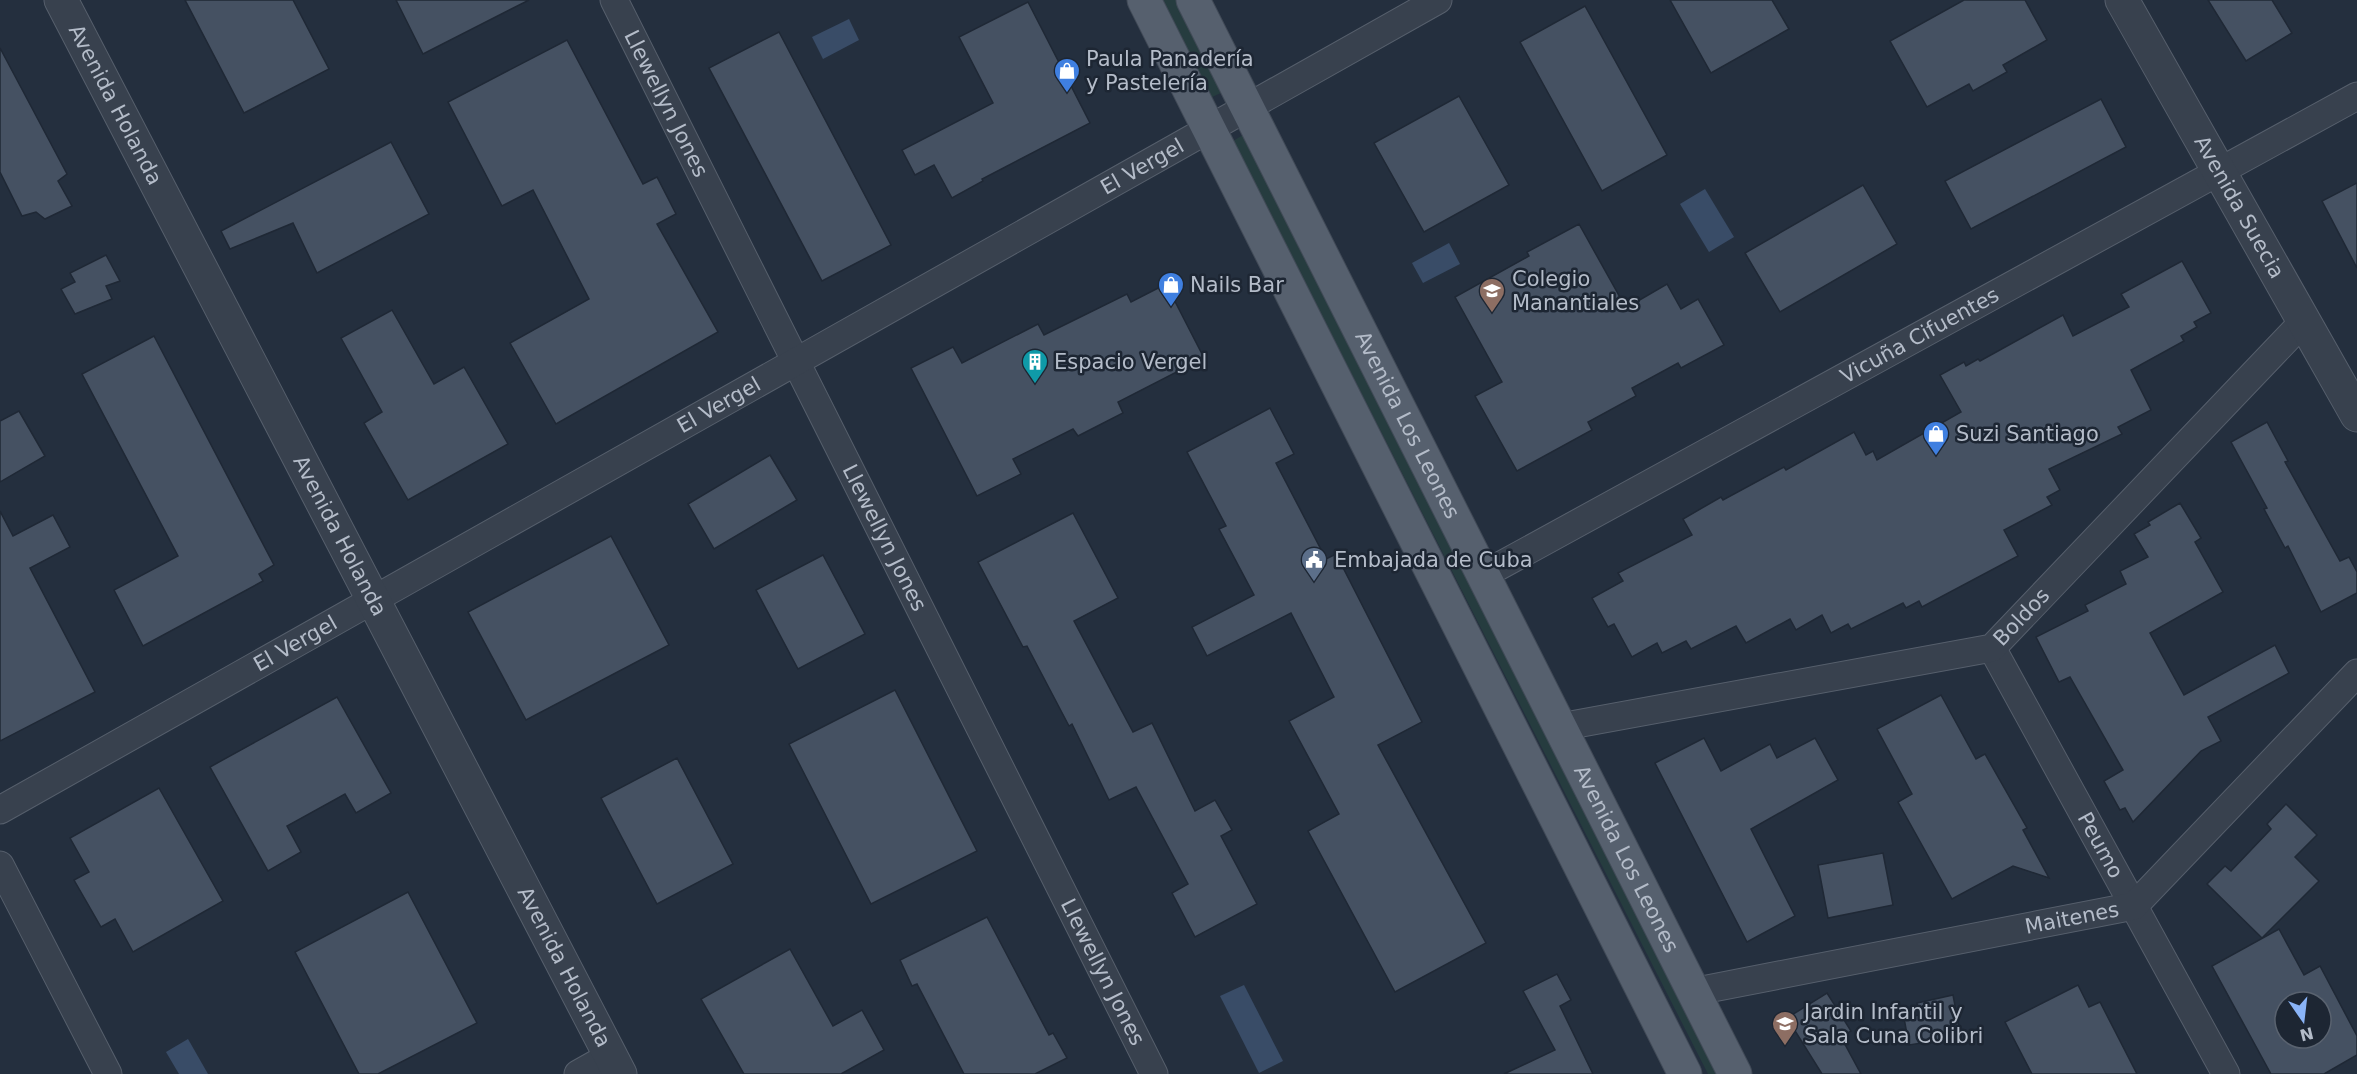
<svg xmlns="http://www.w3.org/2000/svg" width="2357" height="1074" viewBox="0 0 2357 1074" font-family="'DejaVu Sans',sans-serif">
  <rect width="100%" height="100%" fill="#242f3e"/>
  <g fill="#263c3f">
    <path d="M 1163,0 L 1177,0 L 1223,92 L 1212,97 Z"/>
    <path d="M 1243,135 L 1720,1074 L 1708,1074 L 1233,141 Z"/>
  </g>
  <g fill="#394c67">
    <path d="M 849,19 L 859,40 L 823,59 L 812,37 Z"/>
    <path d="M 1705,189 L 1734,237 L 1709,252 L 1680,204 Z"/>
    <path d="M 1449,243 L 1460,264 L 1423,283 L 1412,263 Z"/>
    <path d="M 1244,985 L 1283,1061 L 1259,1073 L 1220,996 Z"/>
    <path d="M 188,1039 L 208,1074 L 179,1074 L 166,1052 Z"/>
  </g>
  <g fill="#455162" stroke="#1f2835" stroke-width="1.5" fill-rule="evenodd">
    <path d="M 185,0 L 293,0 L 329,69 L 244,113 Z"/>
    <path d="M 396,0 L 529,0 L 423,54 Z"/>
    <path d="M 1670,0 L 1772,0 L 1789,29 L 1711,73 Z"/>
    <path d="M 1964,0 L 2025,0 L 2047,40 L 2003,65 L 2007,72 L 1973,91 L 1969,84 L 1927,107 L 1890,41 Z"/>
    <path d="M 2208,0 L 2272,0 L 2292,33 L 2246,61 Z"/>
    <path d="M 1028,2 L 1090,123 L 982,179 L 983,181 L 952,198 L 934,165 L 915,175 L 902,150 L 993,103 L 959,37 Z"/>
    <path d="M 1585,6 L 1667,155 L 1602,191 L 1520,42 Z"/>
    <path d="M 779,32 L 891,245 L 822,281 L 709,68 Z"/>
    <path d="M 567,40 L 643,184 L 657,177 L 676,214 L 657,224 L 718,332 L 556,424 L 510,343 L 589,299 L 533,190 L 502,206 L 448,102 Z"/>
    <path d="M 0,48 L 67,174 L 58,181 L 72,206 L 45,219 L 36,212 L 22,216 L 0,172 Z"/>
    <path d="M 1459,96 L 1509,185 L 1424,232 L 1374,143 Z"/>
    <path d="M 2101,99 L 2126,147 L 1971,229 L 1945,181 Z"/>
    <path d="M 391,142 L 429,214 L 317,273 L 293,223 L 230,249 L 221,231 Z"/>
    <path d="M 2357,183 L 2357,268 L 2322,201 Z"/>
    <path d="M 1863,185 L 1897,244 L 1780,312 L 1745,253 Z"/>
    <path d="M 1579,224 L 1626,308 L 1667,284 L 1681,309 L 1698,299 L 1724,345 L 1681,368 L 1678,363 L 1632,388 L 1636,396 L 1588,422 L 1592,430 L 1517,471 L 1475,396 L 1502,382 L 1455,297 L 1529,256 L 1527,252 Z"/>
    <path d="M 106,255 L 120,281 L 106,286 L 112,299 L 75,314 L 61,289 L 75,282 L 70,273 Z"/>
    <path d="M 2182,261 L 2211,313 L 2194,322 L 2197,327 L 2181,336 L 2184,341 L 2131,370 L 2151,410 L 2118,427 L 2122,434 L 2049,469 L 2060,490 L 2047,497 L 2052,505 L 2004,530 L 2018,556 L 1922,607 L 1919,601 L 1906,608 L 1903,603 L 1851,629 L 1848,624 L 1831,633 L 1822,615 L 1796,630 L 1790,619 L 1746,643 L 1736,626 L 1691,649 L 1686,641 L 1662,653 L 1657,643 L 1632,657 L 1614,624 L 1608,627 L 1592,598 L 1623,581 L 1618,573 L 1692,535 L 1683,519 L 1721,497 L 1723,500 L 1784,467 L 1786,470 L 1854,432 L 1866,455 L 1873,451 L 1877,460 L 1961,412 L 1940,375 L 1964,362 L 1966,366 L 1978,359 L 1980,361 L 2063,315 L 2073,336 L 2129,307 L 2121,294 Z"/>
    <path d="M 1166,284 L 1204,358 L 1118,402 L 1123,413 L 1078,436 L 1073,429 L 1013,459 L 1021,474 L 977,496 L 911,368 L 953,347 L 962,363 L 1038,324 L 1044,335 L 1127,294 L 1131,302 Z"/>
    <path d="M 392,310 L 434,384 L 464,367 L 508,444 L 408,500 L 364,423 L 382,412 L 341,338 Z"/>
    <path d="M 154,336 L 274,565 L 259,574 L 263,581 L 143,646 L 114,590 L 178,556 L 82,374 Z"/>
    <path d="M 1270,408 L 1294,454 L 1276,463 L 1326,559 L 1336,554 L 1422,722 L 1378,745 L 1486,943 L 1395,992 L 1308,831 L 1339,814 L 1289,721 L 1334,697 L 1291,613 L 1207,656 L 1192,627 L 1254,595 L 1219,529 L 1226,526 L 1187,452 Z"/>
    <path d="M 19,411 L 45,456 L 0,482 L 0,421 Z"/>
    <path d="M 2267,422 L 2288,461 L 2285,462 L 2340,561 L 2349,557 L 2357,572 L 2357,593 L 2321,612 L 2288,546 L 2285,548 L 2264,509 L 2267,508 L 2231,442 Z"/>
    <path d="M 770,455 L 797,500 L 714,549 L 688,504 Z"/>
    <path d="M 2180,503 L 2201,538 L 2195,542 L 2223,592 L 2150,633 L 2184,695 L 2275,645 L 2289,673 L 2208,717 L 2221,741 L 2201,751 L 2133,822 L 2125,808 L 2120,810 L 2104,781 L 2123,770 L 2070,677 L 2059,682 L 2036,637 L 2088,611 L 2085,605 L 2126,584 L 2120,571 L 2148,557 L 2134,534 L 2150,525 L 2148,522 Z"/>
    <path d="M 0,511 L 13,536 L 53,515 L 70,547 L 30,568 L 95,692 L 0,741 Z"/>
    <path d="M 1073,513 L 1118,598 L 1074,621 L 1133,732 L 1152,723 L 1195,811 L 1215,800 L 1232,830 L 1221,836 L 1257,904 L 1195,937 L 1172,893 L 1188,884 L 1136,787 L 1109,800 L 1072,724 L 1069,726 L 1027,646 L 1023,647 L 978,562 Z"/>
    <path d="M 611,536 L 669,645 L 526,720 L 468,612 Z"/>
    <path d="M 823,555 L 865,634 L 798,669 L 756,590 Z"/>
    <path d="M 895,690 L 977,851 L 871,904 L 789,744 Z"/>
    <path d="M 1941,695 L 1976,759 L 1985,754 L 2027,828 L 2023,830 L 2049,878 L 2013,866 L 1952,899 L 1898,802 L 1912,794 L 1877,729 Z"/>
    <path d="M 337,697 L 391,793 L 356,813 L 345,794 L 287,826 L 301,852 L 268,871 L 210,767 Z"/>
    <path d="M 1704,738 L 1721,771 L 1770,744 L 1777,758 L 1815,738 L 1838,780 L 1751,829 L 1795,916 L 1747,942 L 1655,763 Z"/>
    <path d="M 677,758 L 733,864 L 657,904 L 601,798 Z"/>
    <path d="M 159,788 L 223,901 L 133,952 L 115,919 L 101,927 L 74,880 L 89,872 L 70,838 Z"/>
    <path d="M 2286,804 L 2317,835 L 2295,857 L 2319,881 L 2262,938 L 2207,884 L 2225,866 L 2231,871 L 2271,829 L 2267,824 Z"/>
    <path d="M 1883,853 L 1893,905 L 1828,918 L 1818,865 Z"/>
    <path d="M 408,892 L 477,1023 L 378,1074 L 359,1074 L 295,952 Z"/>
    <path d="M 987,917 L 1049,1035 L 1053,1033 L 1067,1058 L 1035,1074 L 964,1074 L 917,984 L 912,986 L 900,960 Z"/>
    <path d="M 2279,929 L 2304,975 L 2320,966 L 2357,1036 L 2357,1055 L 2324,1074 L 2271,1074 L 2212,966 ZM 2285,1002 L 2321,1002 L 2321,1038 L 2285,1038 Z"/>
    <path d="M 790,949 L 833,1026 L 862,1010 L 884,1050 L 841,1074 L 744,1074 L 701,999 Z"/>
    <path d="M 1557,974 L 1571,1000 L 1560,1006 L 1593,1074 L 1504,1074 L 1555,1050 L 1523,991 Z"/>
    <path d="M 2078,985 L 2089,1007 L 2100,1002 L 2137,1074 L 2032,1074 L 2005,1022 Z"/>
    <path d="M 1827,993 L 1851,1031 L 1841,1037 L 1861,1074 L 1822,1074 L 1787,1018 Z"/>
    <path d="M 1953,995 L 1961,1037 L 1909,1045 L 1904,1018 L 1919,1015 L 1917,1003 Z"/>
  </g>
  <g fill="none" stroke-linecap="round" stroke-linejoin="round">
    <defs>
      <g id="minor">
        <path id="s1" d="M 614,0 L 1154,1074"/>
        <path id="s2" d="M 1483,575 L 2357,96"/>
        <path id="s3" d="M 1992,648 L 2226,1074"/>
        <path id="s4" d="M 1560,727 L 1992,648 L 2304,321"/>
        <path id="s5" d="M 0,810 L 1438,0"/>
        <path d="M 0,865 L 108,1074"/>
        <path id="s6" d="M 1692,992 L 2134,906 L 2357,673"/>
        <path d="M 578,1074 L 610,1056"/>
      </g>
      <g id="tertiary">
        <path id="s7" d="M 61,0 L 620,1074"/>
        <path id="s8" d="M 2122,0 L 2357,415"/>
      </g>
      <g id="primary">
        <path d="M 1144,0 L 1685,1074"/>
        <path id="s9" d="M 1193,0 L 1735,1074"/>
      </g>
    </defs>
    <use href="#minor" stroke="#565f6c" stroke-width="29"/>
    <use href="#tertiary" stroke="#565f6c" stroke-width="35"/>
    <use href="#primary" stroke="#414a57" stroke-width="35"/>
    <use href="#minor" stroke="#38414e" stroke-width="27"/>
    <use href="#tertiary" stroke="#38414e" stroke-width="33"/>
    <use href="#primary" stroke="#56606e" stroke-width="33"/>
  </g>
  <defs>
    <symbol id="shop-pin" viewBox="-11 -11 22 30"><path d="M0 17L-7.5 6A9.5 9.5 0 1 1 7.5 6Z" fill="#3f7fe0" stroke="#1d2633"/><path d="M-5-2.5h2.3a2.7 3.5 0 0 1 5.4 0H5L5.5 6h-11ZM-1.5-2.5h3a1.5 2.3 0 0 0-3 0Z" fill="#fff"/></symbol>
    <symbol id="school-pin" viewBox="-11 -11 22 30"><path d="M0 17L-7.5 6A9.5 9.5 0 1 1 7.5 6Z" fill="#8d6e63" stroke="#1d2633"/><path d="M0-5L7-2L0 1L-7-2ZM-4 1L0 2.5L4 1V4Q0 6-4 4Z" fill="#fff"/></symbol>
    <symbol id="building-pin" viewBox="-11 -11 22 30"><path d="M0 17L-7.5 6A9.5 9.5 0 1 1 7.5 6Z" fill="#0f9aa8" stroke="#1d2633"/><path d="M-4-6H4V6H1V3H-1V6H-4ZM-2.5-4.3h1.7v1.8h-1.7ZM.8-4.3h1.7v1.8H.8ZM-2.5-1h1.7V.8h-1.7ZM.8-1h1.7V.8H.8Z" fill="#fff"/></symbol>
    <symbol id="civic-pin" viewBox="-11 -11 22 30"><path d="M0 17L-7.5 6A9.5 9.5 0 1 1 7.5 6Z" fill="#5c6f8a" stroke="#1d2633"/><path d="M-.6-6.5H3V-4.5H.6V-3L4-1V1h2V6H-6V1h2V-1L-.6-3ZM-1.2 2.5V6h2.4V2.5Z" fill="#fff"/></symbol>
  </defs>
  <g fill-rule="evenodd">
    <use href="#shop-pin" x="1052" y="56" width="30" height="40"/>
    <use href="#shop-pin" x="1156" y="270" width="30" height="40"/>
    <use href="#school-pin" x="1477" y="276" width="30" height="40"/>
    <use href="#building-pin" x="1020" y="347" width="30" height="40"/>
    <use href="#shop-pin" x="1921" y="419" width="30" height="40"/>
    <use href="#civic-pin" x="1299" y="545" width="30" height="40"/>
    <use href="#school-pin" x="1770" y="1009" width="30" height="40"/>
  </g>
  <g text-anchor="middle" stroke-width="5" stroke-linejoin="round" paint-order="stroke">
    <g font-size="21" fill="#b4bcc9" stroke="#1d2633" text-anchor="start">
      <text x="1086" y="66">Paula Panadería<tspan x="1086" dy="24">y Pastelería</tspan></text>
      <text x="1512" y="286">Colegio<tspan x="1512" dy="24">Manantiales</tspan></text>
      <text x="1190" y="292">Nails Bar</text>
      <text x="1054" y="369">Espacio Vergel</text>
      <text x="1956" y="441">Suzi Santiago</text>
      <text x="1334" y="567">Embajada de Cuba</text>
      <text x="1804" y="1019">Jardin Infantil y<tspan x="1804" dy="24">Sala Cuna Colibri</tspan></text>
    </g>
    <g font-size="21" fill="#b4bcc9" stroke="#1d2633">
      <text dy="7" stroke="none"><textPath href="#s1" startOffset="116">Llewellyn Jones</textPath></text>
      <text dy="7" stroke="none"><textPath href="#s7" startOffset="118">Avenida Holanda</textPath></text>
      <text dy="7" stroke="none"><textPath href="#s5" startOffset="1311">El Vergel</textPath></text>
      <text dy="7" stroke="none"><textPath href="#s8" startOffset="238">Avenida Suecia</textPath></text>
      <text dy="7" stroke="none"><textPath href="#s2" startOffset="498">Vicuña Cifuentes</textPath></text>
      <text dy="7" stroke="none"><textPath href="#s5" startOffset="825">El Vergel</textPath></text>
      <text dy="7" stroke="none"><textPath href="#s9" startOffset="476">Avenida Los Leones</textPath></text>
      <text dy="7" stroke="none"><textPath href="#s7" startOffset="604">Avenida Holanda</textPath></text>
      <text dy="7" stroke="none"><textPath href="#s1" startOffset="602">Llewellyn Jones</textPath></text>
      <text dy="7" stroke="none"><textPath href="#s4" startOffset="482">Boldos</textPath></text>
      <text dy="7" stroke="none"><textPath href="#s5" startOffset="339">El Vergel</textPath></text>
      <text dy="7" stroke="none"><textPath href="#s3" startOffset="225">Peumo</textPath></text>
      <text dy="7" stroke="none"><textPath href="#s9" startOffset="962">Avenida Los Leones</textPath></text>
      <text dy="7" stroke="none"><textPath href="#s6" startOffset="387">Maitenes</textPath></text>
      <text dy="7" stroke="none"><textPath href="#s7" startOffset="1090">Avenida Holanda</textPath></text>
      <text dy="7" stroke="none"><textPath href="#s1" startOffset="1088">Llewellyn Jones</textPath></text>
    </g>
  </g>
  <g transform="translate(2303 1020) rotate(166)"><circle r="28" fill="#1d2633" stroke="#59626f" stroke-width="1.5"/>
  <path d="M0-4.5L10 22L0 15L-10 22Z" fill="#8ab4f8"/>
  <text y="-9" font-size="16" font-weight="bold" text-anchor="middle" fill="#b4bcc9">N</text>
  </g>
</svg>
